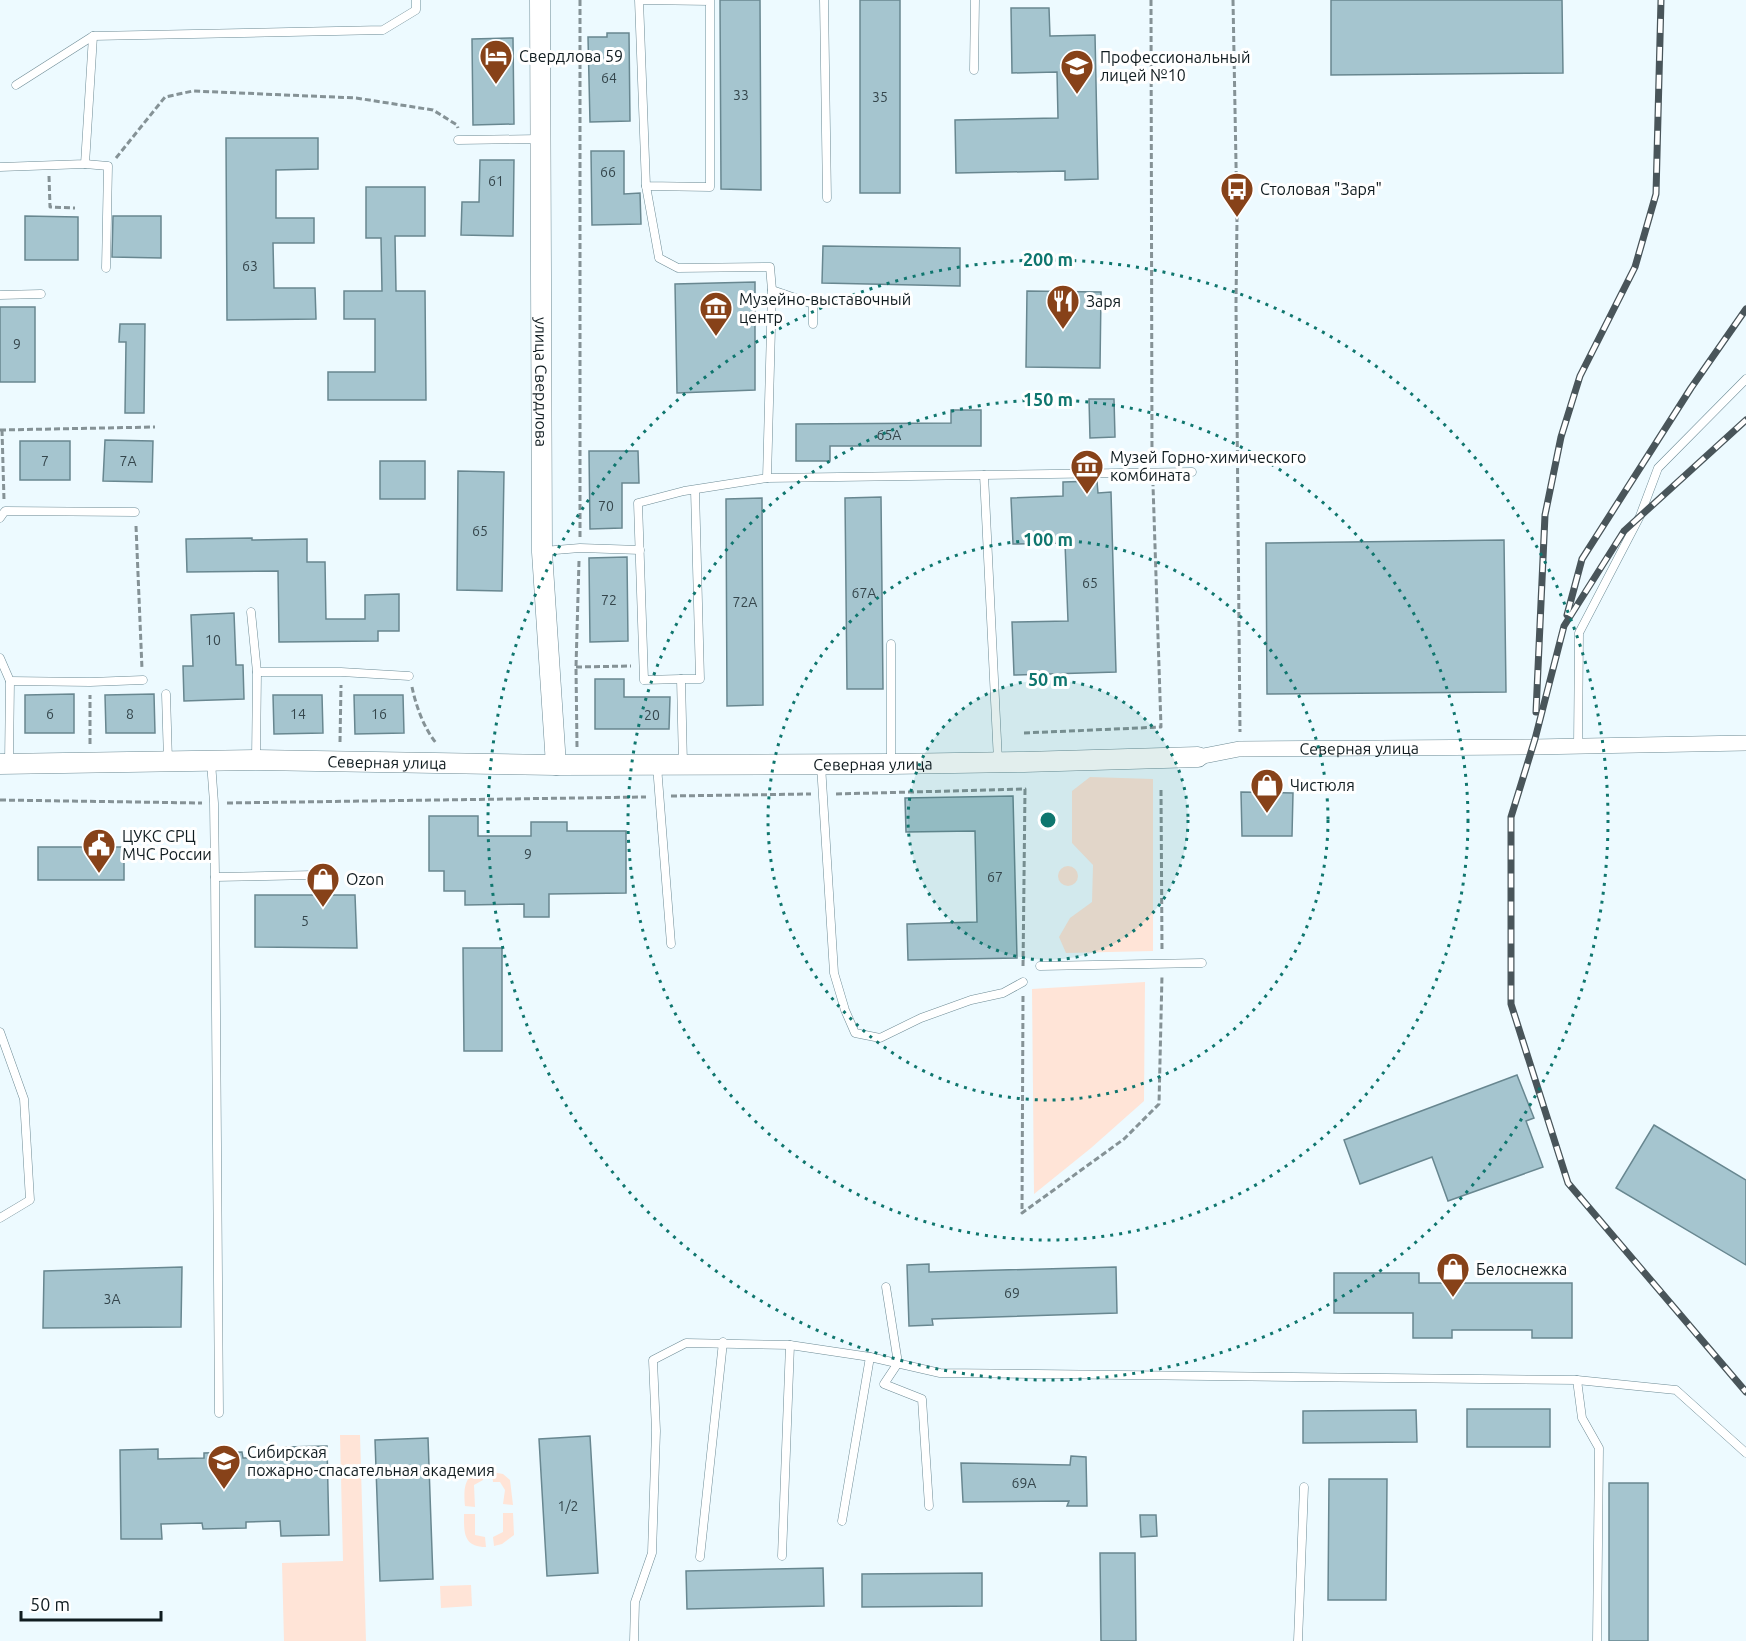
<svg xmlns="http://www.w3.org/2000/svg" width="1746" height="1641" viewBox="0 0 1746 1641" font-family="Ubuntu,sans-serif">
  <rect width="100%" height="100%" fill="#edfaff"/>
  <g fill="#ffe4d7">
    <path d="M 1090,777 L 1153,779 L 1153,951 L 1066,953 L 1059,937 L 1070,918 L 1092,902 L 1093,865 L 1072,843 L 1072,791 Z"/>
    <circle cx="1068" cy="876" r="10"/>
    <path d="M 1145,982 L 1144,1101 L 1091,1148 L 1034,1194 L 1032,989 Z"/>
    <path d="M 340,1435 L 360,1435 L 366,1641 L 284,1641 L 282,1563 L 343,1561 Z"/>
    <path d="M 476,1472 L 483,1472 L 483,1480 L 474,1485 L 475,1507 L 465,1506 C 464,1492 463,1479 476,1472 Z"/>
    <path d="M 492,1472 L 503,1474 L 510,1480 L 513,1505 L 503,1504 L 505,1490 L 500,1482 L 493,1482 Z"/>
    <path d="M 503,1513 L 513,1513 L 514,1535 L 502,1544 L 494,1546 L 493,1537 L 503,1532 Z"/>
    <path d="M 464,1514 L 475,1514 L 475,1535 L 485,1537 L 486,1547 C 463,1547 464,1532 464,1514 Z"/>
    <path d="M 471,1585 L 472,1606 L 441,1608 L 440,1586 Z"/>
  </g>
  <g fill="#a5c5cf" stroke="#688790" stroke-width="1.5">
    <path d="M 720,0 L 760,0 L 761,190 L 721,189 Z"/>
    <rect x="860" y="0" width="40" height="193"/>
    <path d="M 1331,0 L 1562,0 L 1563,73 L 1331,75 Z"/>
    <path d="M 1011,8 L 1049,8 L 1050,36 L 1095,35 L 1098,179 L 1065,180 L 1065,171 L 956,173 L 955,120 L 1058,118 L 1057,72 L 1012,73 Z"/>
    <path d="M 607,33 L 629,33 L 630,121 L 590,122 L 588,37 L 607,37 Z"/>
    <path d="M 513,38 L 514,124 L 473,125 L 472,39 Z"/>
    <path d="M 226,138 L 318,138 L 318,169 L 276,170 L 276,218 L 314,218 L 314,243 L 273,243 L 274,288 L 315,288 L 316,319 L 227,320 Z"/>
    <path d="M 591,151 L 624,151 L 624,194 L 640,193 L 641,224 L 592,225 Z"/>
    <path d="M 480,160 L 514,160 L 513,236 L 461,235 L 462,202 L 479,202 Z"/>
    <path d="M 366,187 L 425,187 L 425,236 L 395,236 L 396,291 L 425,291 L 426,400 L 328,400 L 328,372 L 375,372 L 375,319 L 344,319 L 344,291 L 382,291 L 381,238 L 366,238 Z"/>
    <path d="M 25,216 L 78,217 L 78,260 L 25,260 Z"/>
    <path d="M 113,216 L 161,216 L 161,258 L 112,257 Z"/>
    <path d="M 823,246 L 960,248 L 960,286 L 822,283 Z"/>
    <path d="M 755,282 L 755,390 L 677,393 L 675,284 Z"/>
    <path d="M 1027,291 L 1101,292 L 1100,368 L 1026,367 Z"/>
    <rect x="0" y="307" width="35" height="75"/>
    <path d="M 120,324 L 145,324 L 144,413 L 125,413 L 126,342 L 119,342 Z"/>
    <path d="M 1089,399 L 1114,399 L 1115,437 L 1090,438 Z"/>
    <path d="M 951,410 L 981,410 L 981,446 L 830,446 L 830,461 L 796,461 L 796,424 L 951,423 Z"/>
    <path d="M 105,440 L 153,441 L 152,482 L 103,481 Z"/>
    <rect x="20" y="441" width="50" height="39"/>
    <path d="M 589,451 L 638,451 L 639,483 L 622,483 L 622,528 L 590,529 Z"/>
    <rect x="380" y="461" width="45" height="38"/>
    <path d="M 458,471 L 504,472 L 502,591 L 457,590 Z"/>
    <path d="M 1097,481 L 1098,493 L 1111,492 L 1116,672 L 1014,675 L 1012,622 L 1068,621 L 1065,543 L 1013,544 L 1011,498 L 1063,496 L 1063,482 Z"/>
    <path d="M 881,497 L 883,689 L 847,689 L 845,498 Z"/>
    <path d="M 762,498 L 763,705 L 727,706 L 726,499 Z"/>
    <path d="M 252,538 L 252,540 L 307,539 L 307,562 L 325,562 L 326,619 L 365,619 L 365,595 L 399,594 L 399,631 L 378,631 L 378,641 L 279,642 L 278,571 L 187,572 L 186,539 Z"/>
    <path d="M 1504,540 L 1506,692 L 1267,694 L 1266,543 Z"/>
    <path d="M 627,557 L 628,641 L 590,642 L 589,558 Z"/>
    <path d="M 234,613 L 236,665 L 243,665 L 244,699 L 184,701 L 183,666 L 193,666 L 191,615 Z"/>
    <path d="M 595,679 L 624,679 L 624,697 L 670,697 L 669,729 L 595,729 Z"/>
    <path d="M 74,694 L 74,733 L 25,733 L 25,695 Z"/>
    <path d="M 154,694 L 155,733 L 106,733 L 105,695 Z"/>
    <path d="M 273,695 L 322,695 L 323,733 L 274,734 Z"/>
    <path d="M 354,695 L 403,695 L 404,733 L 355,734 Z"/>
    <path d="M 1241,792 L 1293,793 L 1292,836 L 1242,836 Z"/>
    <path d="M 1013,796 L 1017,958 L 908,960 L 907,924 L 977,922 L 975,831 L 906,832 L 905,798 Z"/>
    <path d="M 429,816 L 478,816 L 478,836 L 531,836 L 531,822 L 567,822 L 567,831 L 626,831 L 626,893 L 549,894 L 549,917 L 524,917 L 524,904 L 465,905 L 465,891 L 444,891 L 444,871 L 429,871 Z"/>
    <rect x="38" y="847" width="86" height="33"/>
    <path d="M 255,895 L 355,895 L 357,948 L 255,947 Z"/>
    <path d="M 463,948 L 502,948 L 502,1051 L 464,1051 Z"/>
    <path d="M 1517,1075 L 1534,1118 L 1526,1121 L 1543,1167 L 1448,1201 L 1432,1157 L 1360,1184 L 1344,1140 Z"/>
    <path d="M 1654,1125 L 1746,1180 L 1746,1265 L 1616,1188 Z"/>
    <path d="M 929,1264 L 929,1272 L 1116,1267 L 1117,1313 L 932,1319 L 933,1325 L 909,1326 L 907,1265 Z"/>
    <path d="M 182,1267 L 181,1327 L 43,1328 L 44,1271 Z"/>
    <path d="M 1334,1273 L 1419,1273 L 1419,1283 L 1572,1283 L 1572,1338 L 1532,1338 L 1532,1330 L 1452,1330 L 1452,1338 L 1413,1338 L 1413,1313 L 1334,1313 Z"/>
    <rect x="1467" y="1409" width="83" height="38"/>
    <path d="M 1416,1410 L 1417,1442 L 1303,1443 L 1303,1411 Z"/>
    <path d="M 590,1436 L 598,1573 L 547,1576 L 539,1439 Z"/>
    <path d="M 428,1438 L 433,1579 L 380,1581 L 375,1440 Z"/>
    <path d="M 327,1446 L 329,1535 L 281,1536 L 280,1521 L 246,1522 L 246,1528 L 203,1529 L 202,1523 L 161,1524 L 162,1539 L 121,1539 L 120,1450 L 158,1449 L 158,1459 L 204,1458 L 204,1453 L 242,1452 L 243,1458 L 285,1457 L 285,1447 Z"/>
    <path d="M 1071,1456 L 1086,1457 L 1087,1506 L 1067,1506 L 1069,1501 L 963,1502 L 961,1463 L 1070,1465 Z"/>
    <path d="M 1329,1479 L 1387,1479 L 1386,1600 L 1328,1600 Z"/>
    <rect x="1609" y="1483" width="39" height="158"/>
    <path d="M 1140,1515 L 1156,1515 L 1157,1536 L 1141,1537 Z"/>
    <path d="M 1100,1553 L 1135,1553 L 1136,1641 L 1101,1641 Z"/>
    <path d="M 823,1568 L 824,1606 L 687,1609 L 686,1571 Z"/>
    <path d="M 982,1573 L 982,1606 L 862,1607 L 862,1574 Z"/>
  </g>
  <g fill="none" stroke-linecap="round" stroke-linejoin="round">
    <defs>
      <g id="service">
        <path d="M 710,0 L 710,187 L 646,186 L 639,0 L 710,1"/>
        <path d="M 824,0 L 827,198"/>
        <path d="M 974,70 L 975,0"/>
        <path d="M 16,85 L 93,36 L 383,30 L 416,10 L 416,0"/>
        <path d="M 458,140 L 539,139"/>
        <path d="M 85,164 L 108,166 L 106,268"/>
        <path d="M 0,167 L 85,164 L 93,36"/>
        <path d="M 646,186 L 659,258 L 678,268 L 770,267 L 772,290"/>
        <path d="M 0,295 L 41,294"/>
        <path d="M 984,475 L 998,761"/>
        <path d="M 767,478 L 772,290 L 813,304 L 813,324"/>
        <path d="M 0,518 L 5,511 L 135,512"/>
        <path d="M 543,551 L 580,548 L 640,550"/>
        <path d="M 251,612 L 257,672 L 256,759"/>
        <path d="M 0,658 L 10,681"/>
        <path d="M 257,672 L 341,672 L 409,676"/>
        <path d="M 681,679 L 700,679 L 695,490"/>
        <path d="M 166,694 L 168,761"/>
        <path d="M 1578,746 L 1579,633 L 1640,516 L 1658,468 L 1746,379"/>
        <path d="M 9,762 L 10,681 L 90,682 L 143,680"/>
        <path d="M 211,762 L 214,803 L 215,877 L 219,1413"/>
        <path d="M 891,762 L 891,644"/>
        <path d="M 683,764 L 681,679 L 644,680 L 638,503 L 684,491 L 767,478 L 1192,472"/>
        <path d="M 821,765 L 834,973 L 845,1010 L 855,1033 L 880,1038 L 921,1018 L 971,1000 L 1003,993 L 1023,982"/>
        <path d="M 657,766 L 671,944"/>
        <path d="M 215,877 L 314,875"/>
        <path d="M 1040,966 L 1202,963"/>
        <path d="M 0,1032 L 24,1099 L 30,1200 L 0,1218"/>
        <path d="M 886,1287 L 898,1363 L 884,1384 L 922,1399 L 929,1506"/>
        <path d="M 1577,1380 L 1582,1418 L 1599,1448 L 1597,1641"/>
        <path d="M 842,1521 L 870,1357"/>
        <path d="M 782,1556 L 790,1345"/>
        <path d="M 700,1557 L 723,1342"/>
        <path d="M 634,1641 L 635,1602 L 652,1553 L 656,1431 L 653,1360 L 686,1343 L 790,1345 L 870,1357 L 940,1373 L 1577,1380 L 1676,1390 L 1746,1453"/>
        <path d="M 1298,1641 L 1304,1487"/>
      </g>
      <g id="minor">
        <path id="s1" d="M 1198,757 L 1239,749 L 1532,747 L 1746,743"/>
      </g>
      <g id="tertiary">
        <path id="s2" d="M 540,0 L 542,552 L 556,765"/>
        <path id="s3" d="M 0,764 L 256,760 L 556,765 L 891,764 L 1024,762 L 1198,757"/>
      </g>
    </defs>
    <use href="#service" stroke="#6d8b95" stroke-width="9"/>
    <use href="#minor" stroke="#6d8b95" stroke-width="16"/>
    <use href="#tertiary" stroke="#6d8b95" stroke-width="21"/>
    <g stroke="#859296" stroke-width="3" stroke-dasharray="6 3" stroke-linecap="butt">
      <path d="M 1151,0 L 1152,461"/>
      <path d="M 1233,0 L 1237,218 L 1236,304 L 1240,732"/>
      <path d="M 116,158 L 165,97 L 193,91 L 356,98 L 433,110 L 457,125 L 458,128"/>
      <path d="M 49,176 L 50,207 L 75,208"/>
      <path d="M 0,430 L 155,427"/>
      <path d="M 2,430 L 4,500"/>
      <path d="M 136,526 L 142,669"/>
      <path d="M 580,537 L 580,0"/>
      <path d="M 576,667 L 631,666"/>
      <path d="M 412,687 C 416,706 424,729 437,744"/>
      <path d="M 1024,733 L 1161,727 L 1153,485"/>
      <path d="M 340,742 L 341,685"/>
      <path d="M 90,744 L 90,695"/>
      <path d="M 577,747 L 576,667 L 579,561"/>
      <path d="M 1161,790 L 1162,950"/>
      <path d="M 836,794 L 1025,789 L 1023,969"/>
      <path d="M 671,796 L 811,794"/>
      <path d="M 0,800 L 202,803"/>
      <path d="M 227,803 L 646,797"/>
      <path d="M 1023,996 L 1022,1213 L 1124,1139 L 1159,1104 L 1162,975"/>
    </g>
    <use href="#service" stroke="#fff" stroke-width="8"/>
    <use href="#minor" stroke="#fff" stroke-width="15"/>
    <use href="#tertiary" stroke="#fff" stroke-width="20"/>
    <defs>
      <g id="rail">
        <path d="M 1746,420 L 1624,531 L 1564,626 L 1535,739 L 1511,817 L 1511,1004 L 1568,1183 L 1746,1392"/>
        <path d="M 1567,615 L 1582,559 L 1691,388 L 1746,309"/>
        <path d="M 1536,712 L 1545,515 L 1561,437 L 1580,376 L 1635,267 L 1656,194 L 1661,0"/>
      </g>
    </defs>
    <use href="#rail" stroke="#49555a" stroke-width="7"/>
    <use href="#rail" stroke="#fff" stroke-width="4.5" stroke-dasharray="14" stroke-linecap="butt"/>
  </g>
  <circle cx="1048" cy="820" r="140" fill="#0f766e" fill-opacity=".12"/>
  <g fill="none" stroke="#0f766e" stroke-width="3" stroke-dasharray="3 6">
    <circle cx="1048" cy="820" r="140"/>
    <circle cx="1048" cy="820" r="280"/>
    <circle cx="1048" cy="820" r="420"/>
    <circle cx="1048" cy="820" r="560"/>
  </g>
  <defs>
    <symbol id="hotel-pin" viewBox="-11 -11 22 30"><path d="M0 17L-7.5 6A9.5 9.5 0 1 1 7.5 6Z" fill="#874219" stroke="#fff"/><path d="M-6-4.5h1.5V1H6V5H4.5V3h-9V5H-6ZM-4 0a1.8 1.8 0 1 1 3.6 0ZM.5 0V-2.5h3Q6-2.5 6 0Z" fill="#fff"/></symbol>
    <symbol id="university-pin" viewBox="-11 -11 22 30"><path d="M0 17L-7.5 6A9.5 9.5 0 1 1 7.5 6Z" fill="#874219" stroke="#fff"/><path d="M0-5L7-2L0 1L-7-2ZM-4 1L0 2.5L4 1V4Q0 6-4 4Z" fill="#fff"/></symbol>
    <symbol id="bus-pin" viewBox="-11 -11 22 30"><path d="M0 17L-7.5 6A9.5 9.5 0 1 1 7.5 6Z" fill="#874219" stroke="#fff"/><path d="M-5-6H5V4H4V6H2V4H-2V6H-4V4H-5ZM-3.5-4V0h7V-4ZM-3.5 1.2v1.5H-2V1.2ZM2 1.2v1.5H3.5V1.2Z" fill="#fff"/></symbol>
    <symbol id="restaurant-pin" viewBox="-11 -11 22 30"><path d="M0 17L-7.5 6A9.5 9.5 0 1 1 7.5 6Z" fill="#874219" stroke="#fff"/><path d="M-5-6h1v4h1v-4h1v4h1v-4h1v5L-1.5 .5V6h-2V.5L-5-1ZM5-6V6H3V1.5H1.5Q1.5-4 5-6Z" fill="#fff"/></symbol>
    <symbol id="museum-pin" viewBox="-11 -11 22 30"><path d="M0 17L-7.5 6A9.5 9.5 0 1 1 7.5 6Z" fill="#874219" stroke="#fff"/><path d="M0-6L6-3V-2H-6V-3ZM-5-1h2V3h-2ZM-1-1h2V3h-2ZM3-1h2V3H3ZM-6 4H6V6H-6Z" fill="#fff"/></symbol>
    <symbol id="shop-pin" viewBox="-11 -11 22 30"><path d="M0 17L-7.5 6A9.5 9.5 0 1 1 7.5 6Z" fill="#874219" stroke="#fff"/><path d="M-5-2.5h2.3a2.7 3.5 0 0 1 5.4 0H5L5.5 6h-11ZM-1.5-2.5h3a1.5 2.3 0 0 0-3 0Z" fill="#fff"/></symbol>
    <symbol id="civic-pin" viewBox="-11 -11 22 30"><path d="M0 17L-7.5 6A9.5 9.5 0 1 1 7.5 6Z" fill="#874219" stroke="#fff"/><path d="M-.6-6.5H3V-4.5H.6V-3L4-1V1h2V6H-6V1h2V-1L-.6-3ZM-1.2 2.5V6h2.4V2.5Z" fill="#fff"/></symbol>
  </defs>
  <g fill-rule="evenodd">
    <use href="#hotel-pin" x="477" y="37" width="38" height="52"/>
    <use href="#university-pin" x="1058" y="47" width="38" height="52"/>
    <use href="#bus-pin" x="1218" y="170" width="38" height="52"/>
    <use href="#restaurant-pin" x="1044" y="282" width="38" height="52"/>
    <use href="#museum-pin" x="697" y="289" width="38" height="52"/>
    <use href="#museum-pin" x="1068" y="447" width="38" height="52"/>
    <use href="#shop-pin" x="1248" y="766" width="38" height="52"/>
    <use href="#civic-pin" x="80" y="826" width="38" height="52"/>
    <use href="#shop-pin" x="304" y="860" width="38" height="52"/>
    <use href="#shop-pin" x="1434" y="1250" width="38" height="52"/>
    <use href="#university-pin" x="205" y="1442" width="38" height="52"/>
  </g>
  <g text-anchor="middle" stroke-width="6" stroke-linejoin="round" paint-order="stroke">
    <g font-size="14" fill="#35464c">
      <text x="609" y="83">64</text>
      <text x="741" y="100">33</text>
      <text x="880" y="102">35</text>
      <text x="608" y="177">66</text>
      <text x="496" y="186">61</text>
      <text x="250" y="271">63</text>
      <text x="17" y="349">9</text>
      <text x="889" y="440">65А</text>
      <text x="45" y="466">7</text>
      <text x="128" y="466">7А</text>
      <text x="606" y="511">70</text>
      <text x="480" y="536">65</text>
      <text x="1090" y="588">65</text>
      <text x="864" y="598">67А</text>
      <text x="609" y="605">72</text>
      <text x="745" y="607">72А</text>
      <text x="213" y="645">10</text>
      <text x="50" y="719">6</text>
      <text x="130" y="719">8</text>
      <text x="298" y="719">14</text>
      <text x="379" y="719">16</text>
      <text x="652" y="720">20</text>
      <text x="528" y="859">9</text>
      <text x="995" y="882">67</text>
      <text x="305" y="926">5</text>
      <text x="1012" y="1298">69</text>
      <text x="112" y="1304">3А</text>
      <text x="1024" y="1488">69А</text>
      <text x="568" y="1511">1/2</text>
    </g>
    <g font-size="16" fill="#101c20" stroke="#fff" text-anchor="start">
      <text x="519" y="62">Свердлова 59</text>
      <text x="1100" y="63">Профессиональный<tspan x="1100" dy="18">лицей №10</tspan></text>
      <text x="1260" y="195">Столовая "Заря"</text>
      <text x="739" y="305">Музейно-выставочный<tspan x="739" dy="18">центр</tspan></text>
      <text x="1086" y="307">Заря</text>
      <text x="1110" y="463">Музей Горно-химического<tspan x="1110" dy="18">комбината</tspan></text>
      <text x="1290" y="791">Чистюля</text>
      <text x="122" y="842">ЦУКС СРЦ<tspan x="122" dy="18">МЧС России</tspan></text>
      <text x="346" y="885">Ozon</text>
      <text x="1476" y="1275">Белоснежка</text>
      <text x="247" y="1458">Сибирская<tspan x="247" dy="18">пожарно-спасательная академия</tspan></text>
    </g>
    <g font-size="16" fill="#101c20" stroke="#fff">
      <text dy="6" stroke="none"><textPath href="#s2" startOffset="382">улица Свердлова</textPath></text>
      <text dy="6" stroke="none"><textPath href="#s1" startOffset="162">Северная улица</textPath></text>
      <text dy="6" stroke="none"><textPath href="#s3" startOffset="387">Северная улица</textPath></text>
      <text dy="6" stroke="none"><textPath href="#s3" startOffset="873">Северная улица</textPath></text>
    </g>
  </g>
  <circle cx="1048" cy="820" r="9" fill="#0f766e" stroke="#fff" stroke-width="3"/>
  <g font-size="18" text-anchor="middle" font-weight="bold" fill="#0f766e" stroke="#fff" stroke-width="6" stroke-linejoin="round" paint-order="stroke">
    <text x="1048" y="266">200 m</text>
    <text x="1048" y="406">150 m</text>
    <text x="1048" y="546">100 m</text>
    <text x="1048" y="686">50 m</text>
  </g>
  <path d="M21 1611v9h140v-9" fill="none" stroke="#101c20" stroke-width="3"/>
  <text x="30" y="1611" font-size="18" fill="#101c20" stroke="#ffffff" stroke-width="4.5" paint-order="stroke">50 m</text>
</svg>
